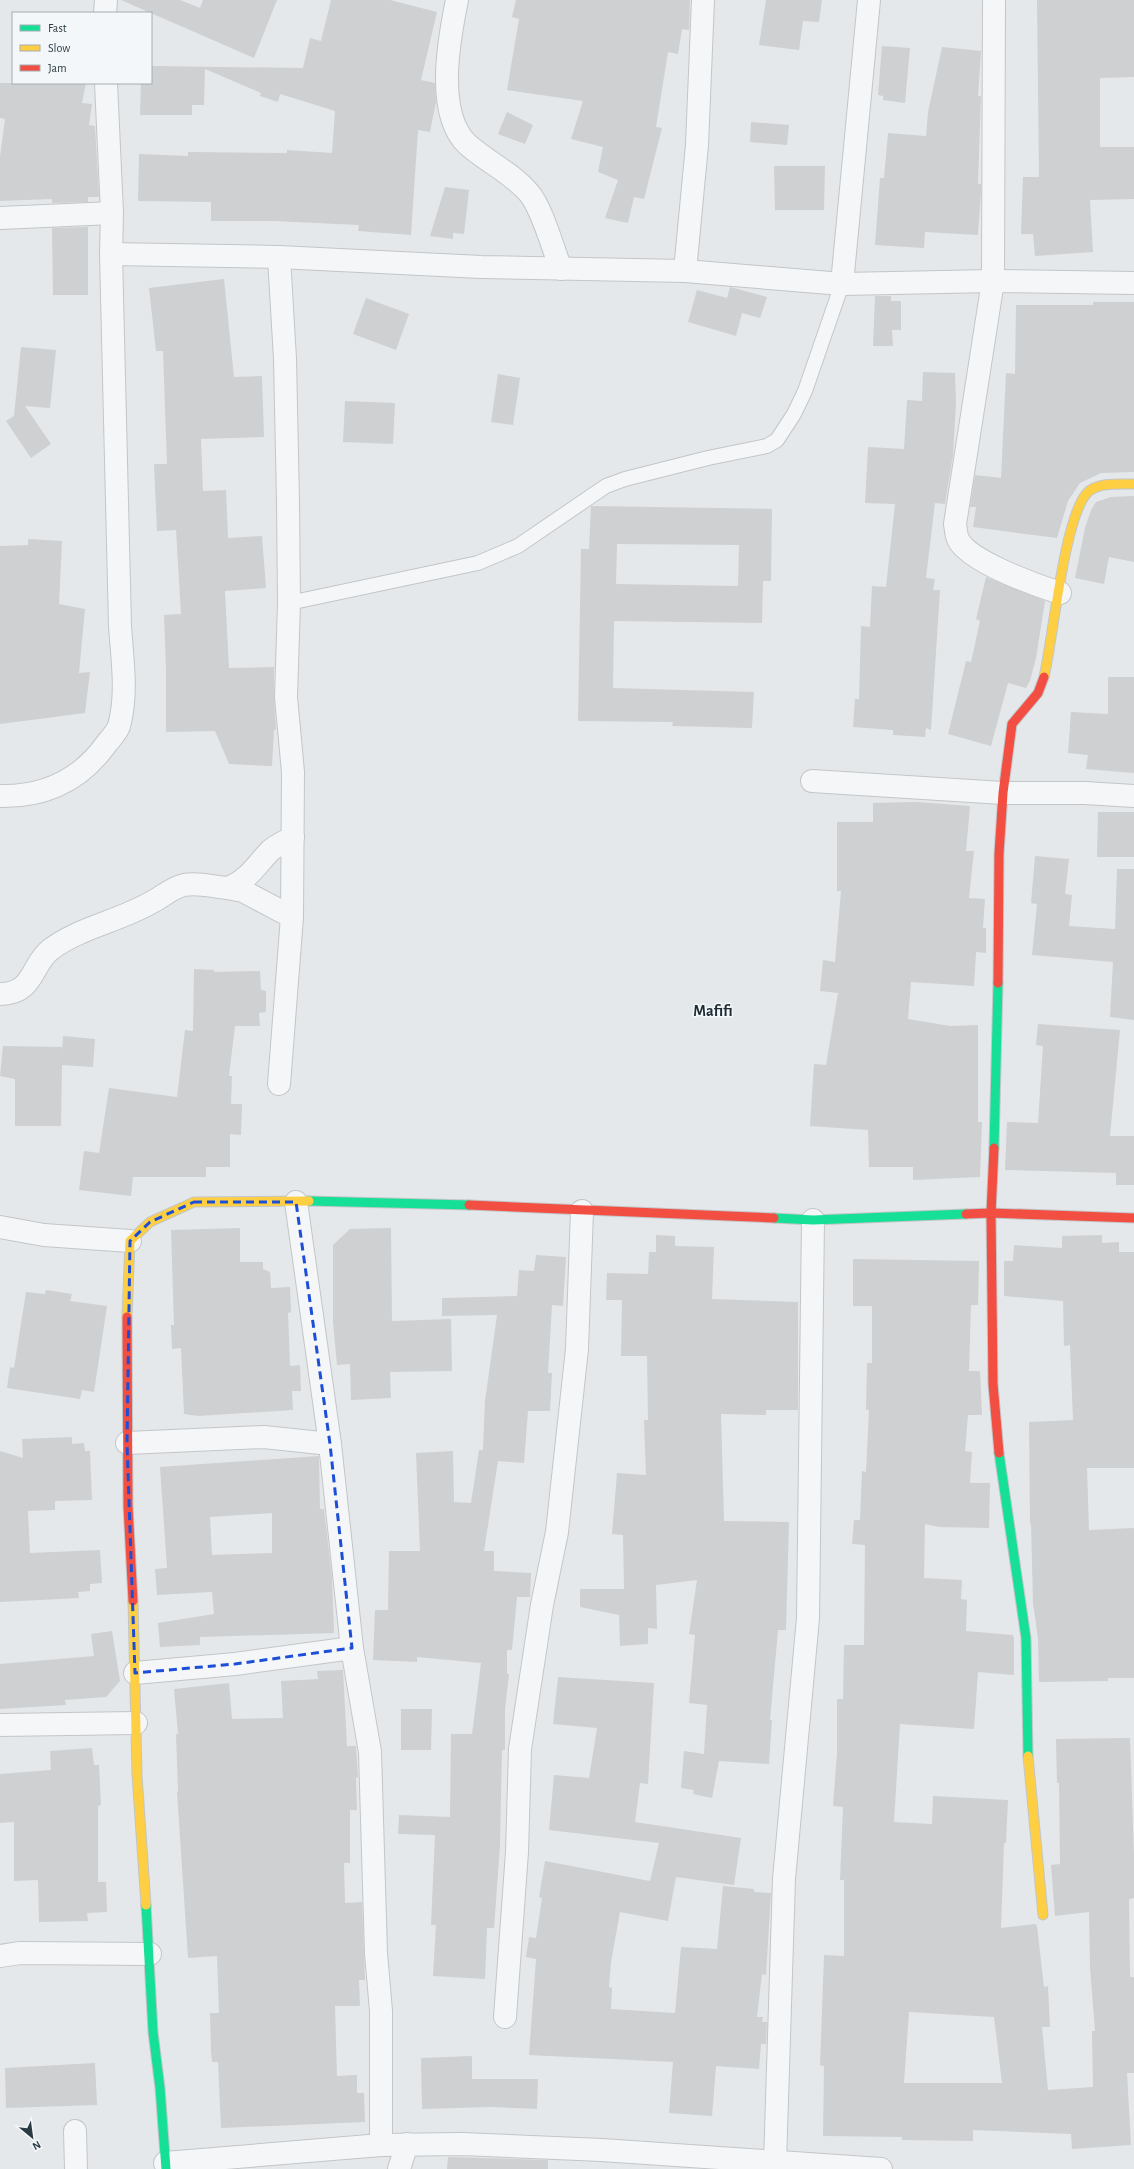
<svg xmlns="http://www.w3.org/2000/svg" width="1134" height="2169" viewBox="0 0 1134 2169" font-family="'Alegreya Sans',sans-serif">
  <rect width="100%" height="100%" fill="#e5e8ea"/>
  <g fill="#ced0d2" fill-rule="evenodd">
    <path d="M 121,0 L 180,0 L 200,8 L 203,0 L 277,0 L 254,58 Z"/>
    <path d="M 331,0 L 390,0 L 437,12 L 421,80 L 435,83 L 436,102 L 430,132 L 418,130 L 411,235 L 358,231 L 359,225 L 274,221 L 211,221 L 211,202 L 138,201 L 139,154 L 188,156 L 188,152 L 287,153 L 287,150 L 332,153 L 335,111 L 280,94 L 278,102 L 260,96 L 261,93 L 205,69 L 204,105 L 192,105 L 192,115 L 140,115 L 141,83 L 151,83 L 151,66 L 303,68 L 310,38 L 321,41 Z"/>
    <path d="M 516,0 L 690,0 L 689,30 L 682,29 L 678,54 L 668,52 L 656,127 L 662,128 L 644,199 L 634,197 L 628,223 L 605,218 L 618,180 L 598,172 L 603,147 L 571,139 L 583,101 L 507,90 L 519,19 L 512,17 Z"/>
    <path d="M 766,0 L 822,0 L 819,22 L 803,21 L 799,50 L 759,45 Z"/>
    <path d="M 1037,0 L 1134,0 L 1134,77 L 1101,78 L 1100,79 L 1100,147 L 1134,147 L 1134,199 L 1090,200 L 1093,252 L 1035,256 L 1033,234 L 1021,234 L 1023,177 L 1039,177 Z"/>
    <path d="M 882,46 L 910,48 L 905,103 L 883,100 L 883,96 L 878,95 Z"/>
    <path d="M 942,47 L 981,51 L 978,96 L 981,96 L 978,184 L 981,184 L 981,192 L 978,235 L 925,232 L 924,248 L 875,245 L 880,178 L 884,178 L 888,133 L 926,136 L 928,112 Z"/>
    <path d="M 0,83 L 86,83 L 82,103 L 92,104 L 89,125 L 95,126 L 99,197 L 88,197 L 88,202 L 52,203 L 52,199 L 0,201 L 0,157 L 5,119 L 0,118 Z"/>
    <path d="M 507,112 L 533,125 L 525,144 L 498,134 Z"/>
    <path d="M 751,122 L 789,125 L 787,145 L 750,142 Z"/>
    <path d="M 774,166 L 825,166 L 824,210 L 775,210 Z"/>
    <path d="M 445,187 L 469,190 L 464,234 L 453,233 L 453,239 L 430,236 Z"/>
    <path d="M 88,227 L 88,295 L 53,295 L 52,228 Z"/>
    <path d="M 224,279 L 234,377 L 262,376 L 264,437 L 201,439 L 203,491 L 226,490 L 228,538 L 262,536 L 266,588 L 225,591 L 229,668 L 274,667 L 274,698 L 276,730 L 274,730 L 272,766 L 229,764 L 215,731 L 166,732 L 166,670 L 164,615 L 181,614 L 176,530 L 157,531 L 154,464 L 167,464 L 163,351 L 156,351 L 149,288 Z"/>
    <path d="M 730,287 L 767,297 L 760,318 L 742,313 L 736,336 L 688,322 L 697,290 L 727,298 Z"/>
    <path d="M 875,296 L 891,296 L 891,301 L 901,301 L 901,330 L 892,330 L 893,346 L 873,346 Z"/>
    <path d="M 366,298 L 409,314 L 396,350 L 353,334 Z"/>
    <path d="M 1093,302 L 1134,302 L 1134,472 L 1101,473 L 1080,483 L 1068,501 L 1057,538 L 973,527 L 976,507 L 970,507 L 975,475 L 1001,478 L 1006,373 L 1015,374 L 1016,305 L 1093,305 Z"/>
    <path d="M 21,347 L 56,350 L 50,408 L 25,406 L 51,444 L 31,458 L 6,421 L 14,416 Z"/>
    <path d="M 923,372 L 955,373 L 956,403 L 953,455 L 945,504 L 935,503 L 926,578 L 935,579 L 933,590 L 940,590 L 931,730 L 926,728 L 925,737 L 893,735 L 893,730 L 853,727 L 855,699 L 859,699 L 861,626 L 870,627 L 872,586 L 886,587 L 895,504 L 865,503 L 868,447 L 904,449 L 907,400 L 922,401 Z"/>
    <path d="M 498,374 L 520,378 L 513,425 L 491,422 Z"/>
    <path d="M 345,401 L 395,403 L 393,444 L 343,442 Z"/>
    <path d="M 1134,496 L 1134,562 L 1109,557 L 1104,584 L 1075,578 L 1085,528 L 1091,510 L 1096,502 L 1111,497 Z"/>
    <path d="M 591,506 L 772,509 L 771,581 L 763,581 L 762,623 L 614,621 L 613,688 L 754,692 L 752,728 L 672,726 L 673,722 L 578,721 L 581,549 L 589,549 ZM 617,544 L 739,545 L 738,586 L 616,584 Z"/>
    <path d="M 28,539 L 62,541 L 59,604 L 85,609 L 79,673 L 90,672 L 85,713 L 0,724 L 0,546 L 28,545 Z"/>
    <path d="M 986,577 L 1045,601 L 1036,658 L 1030,681 L 1026,688 L 1008,683 L 991,746 L 948,734 L 966,661 L 971,662 L 980,621 L 976,619 Z"/>
    <path d="M 1108,677 L 1134,677 L 1134,773 L 1086,769 L 1088,755 L 1068,753 L 1071,712 L 1108,714 Z"/>
    <path d="M 916,802 L 970,806 L 966,851 L 974,851 L 969,898 L 985,899 L 983,928 L 986,928 L 986,953 L 976,952 L 974,986 L 911,982 L 908,1019 L 950,1026 L 978,1025 L 978,1122 L 982,1122 L 980,1177 L 913,1180 L 913,1167 L 869,1167 L 868,1130 L 810,1126 L 814,1064 L 826,1065 L 838,993 L 820,991 L 823,960 L 835,962 L 841,891 L 837,891 L 837,822 L 873,822 L 873,803 Z"/>
    <path d="M 1098,812 L 1134,812 L 1134,857 L 1097,857 Z"/>
    <path d="M 1035,856 L 1069,859 L 1065,894 L 1072,895 L 1069,926 L 1115,929 L 1117,869 L 1134,869 L 1134,1020 L 1110,1017 L 1113,962 L 1032,955 L 1037,904 L 1031,903 Z"/>
    <path d="M 194,969 L 214,970 L 214,972 L 260,971 L 261,990 L 266,991 L 266,1012 L 259,1013 L 260,1026 L 235,1026 L 229,1076 L 232,1076 L 231,1104 L 242,1104 L 241,1135 L 230,1134 L 230,1167 L 206,1167 L 206,1177 L 133,1177 L 131,1196 L 79,1190 L 84,1151 L 99,1153 L 109,1088 L 177,1097 L 185,1030 L 193,1031 Z"/>
    <path d="M 1038,1024 L 1120,1030 L 1110,1136 L 1134,1136 L 1134,1185 L 1116,1185 L 1116,1173 L 1005,1170 L 1007,1122 L 1038,1123 L 1043,1046 L 1036,1045 Z"/>
    <path d="M 63,1036 L 95,1039 L 93,1067 L 62,1065 L 61,1126 L 15,1126 L 15,1079 L 0,1076 L 3,1046 L 62,1047 L 62,1055 Z"/>
    <path d="M 240,1228 L 240,1262 L 263,1262 L 263,1269 L 270,1272 L 271,1288 L 290,1287 L 291,1312 L 288,1313 L 290,1366 L 300,1365 L 301,1391 L 292,1391 L 293,1410 L 198,1416 L 184,1414 L 181,1348 L 172,1349 L 171,1325 L 174,1325 L 171,1230 Z"/>
    <path d="M 391,1228 L 392,1321 L 451,1319 L 452,1371 L 390,1372 L 391,1398 L 351,1400 L 350,1364 L 337,1365 L 333,1322 L 333,1245 L 350,1229 Z"/>
    <path d="M 656,1235 L 675,1236 L 675,1246 L 714,1247 L 712,1299 L 798,1302 L 798,1410 L 766,1410 L 766,1415 L 721,1414 L 724,1521 L 789,1522 L 786,1630 L 778,1630 L 770,1720 L 772,1720 L 769,1764 L 719,1761 L 712,1798 L 693,1794 L 694,1790 L 681,1788 L 684,1751 L 704,1754 L 707,1705 L 689,1703 L 695,1635 L 689,1634 L 697,1580 L 656,1585 L 657,1629 L 648,1628 L 648,1644 L 620,1646 L 619,1615 L 580,1607 L 580,1589 L 624,1589 L 623,1535 L 612,1534 L 617,1473 L 646,1475 L 644,1420 L 648,1420 L 647,1356 L 621,1356 L 622,1300 L 606,1300 L 607,1273 L 648,1274 L 649,1252 L 656,1252 Z"/>
    <path d="M 1102,1235 L 1102,1243 L 1119,1242 L 1119,1252 L 1134,1252 L 1134,1468 L 1087,1468 L 1089,1530 L 1134,1528 L 1134,1678 L 1108,1678 L 1108,1681 L 1039,1682 L 1038,1638 L 1033,1603 L 1031,1524 L 1030,1525 L 1029,1422 L 1073,1420 L 1070,1345 L 1064,1346 L 1063,1301 L 1004,1296 L 1004,1261 L 1013,1261 L 1014,1245 L 1062,1248 L 1062,1236 Z"/>
    <path d="M 536,1255 L 566,1257 L 563,1306 L 552,1305 L 548,1373 L 552,1373 L 550,1411 L 528,1411 L 524,1463 L 498,1461 L 484,1551 L 494,1551 L 494,1571 L 531,1573 L 530,1597 L 517,1597 L 512,1650 L 507,1650 L 507,1674 L 509,1674 L 505,1710 L 505,1750 L 502,1750 L 500,1846 L 494,1928 L 487,1928 L 485,1979 L 433,1976 L 436,1925 L 431,1925 L 435,1835 L 398,1834 L 399,1815 L 450,1817 L 451,1734 L 472,1734 L 481,1663 L 417,1657 L 417,1662 L 373,1660 L 375,1610 L 388,1610 L 389,1551 L 420,1551 L 416,1453 L 453,1451 L 454,1502 L 471,1503 L 479,1450 L 483,1450 L 485,1401 L 497,1315 L 442,1316 L 442,1298 L 517,1296 L 519,1270 L 534,1271 Z"/>
    <path d="M 853,1259 L 979,1261 L 978,1305 L 971,1305 L 969,1371 L 980,1371 L 982,1415 L 968,1415 L 965,1451 L 972,1452 L 970,1483 L 990,1483 L 989,1528 L 939,1527 L 925,1524 L 924,1578 L 962,1580 L 961,1599 L 967,1600 L 966,1631 L 1013,1635 L 1014,1639 L 1014,1675 L 978,1672 L 974,1729 L 900,1724 L 894,1822 L 932,1824 L 933,1796 L 1008,1800 L 1006,1843 L 1004,1843 L 1001,1928 L 1035,1924 L 1037,1926 L 1044,1987 L 1048,1986 L 1050,2027 L 1042,2027 L 1048,2090 L 1093,2087 L 1092,2031 L 1095,2031 L 1090,1967 L 1089,1912 L 1055,1916 L 1051,1865 L 1060,1864 L 1059,1783 L 1057,1783 L 1056,1739 L 1130,1738 L 1134,1856 L 1134,1898 L 1129,1899 L 1130,1977 L 1134,1977 L 1134,2073 L 1127,2073 L 1131,2145 L 1072,2149 L 1071,2134 L 973,2130 L 973,2141 L 902,2140 L 902,2137 L 823,2136 L 824,2066 L 820,2065 L 824,1955 L 844,1956 L 844,1880 L 840,1880 L 843,1807 L 833,1806 L 837,1753 L 837,1699 L 843,1699 L 844,1645 L 864,1645 L 865,1545 L 852,1544 L 854,1520 L 860,1520 L 862,1471 L 866,1472 L 869,1410 L 866,1410 L 867,1363 L 872,1363 L 872,1306 L 853,1306 ZM 909,2012 L 994,2017 L 1002,2083 L 904,2083 Z"/>
    <path d="M 46,1290 L 72,1294 L 70,1301 L 107,1306 L 94,1392 L 82,1390 L 80,1399 L 7,1388 L 10,1367 L 14,1368 L 26,1292 L 45,1294 Z"/>
    <path d="M 72,1437 L 72,1444 L 84,1443 L 85,1451 L 90,1451 L 92,1500 L 55,1501 L 55,1510 L 28,1511 L 30,1553 L 100,1550 L 102,1583 L 90,1584 L 90,1591 L 78,1592 L 79,1598 L 0,1602 L 0,1451 L 23,1458 L 22,1439 Z"/>
    <path d="M 319,1456 L 320,1509 L 324,1509 L 332,1577 L 334,1633 L 200,1637 L 200,1645 L 160,1647 L 158,1623 L 214,1614 L 212,1592 L 157,1595 L 155,1569 L 167,1568 L 160,1467 ZM 272,1513 L 272,1553 L 212,1555 L 210,1517 Z"/>
    <path d="M 112,1631 L 120,1681 L 106,1697 L 65,1700 L 66,1705 L 0,1709 L 0,1664 L 94,1656 L 91,1634 Z"/>
    <path d="M 343,1670 L 347,1746 L 356,1746 L 358,1777 L 356,1778 L 357,1810 L 350,1810 L 350,1863 L 344,1863 L 345,1903 L 362,1902 L 365,1980 L 359,1980 L 360,2006 L 335,2006 L 337,2076 L 357,2075 L 357,2093 L 364,2093 L 365,2122 L 221,2128 L 218,2062 L 212,2062 L 211,2052 L 210,2013 L 219,2013 L 217,1956 L 188,1958 L 177,1792 L 178,1792 L 176,1734 L 178,1734 L 174,1689 L 229,1683 L 232,1719 L 283,1718 L 281,1681 L 318,1679 L 317,1671 Z"/>
    <path d="M 558,1677 L 654,1683 L 648,1784 L 640,1783 L 635,1822 L 741,1838 L 734,1885 L 676,1877 L 668,1921 L 620,1912 L 611,1962 L 609,1987 L 612,1988 L 611,2009 L 675,2013 L 681,1947 L 717,1949 L 723,1886 L 754,1889 L 754,1892 L 771,1893 L 766,1975 L 762,1974 L 757,2017 L 763,2017 L 762,2022 L 767,2022 L 766,2044 L 761,2044 L 759,2069 L 716,2066 L 712,2116 L 669,2113 L 673,2062 L 529,2055 L 536,1959 L 526,1957 L 529,1937 L 536,1938 L 542,1898 L 539,1897 L 545,1861 L 650,1881 L 659,1843 L 549,1830 L 554,1775 L 589,1778 L 597,1728 L 553,1724 Z"/>
    <path d="M 401,1709 L 432,1709 L 431,1750 L 401,1750 Z"/>
    <path d="M 92,1748 L 94,1765 L 99,1765 L 101,1805 L 98,1806 L 98,1882 L 106,1882 L 107,1912 L 87,1913 L 88,1921 L 39,1922 L 38,1880 L 14,1881 L 14,1822 L 0,1823 L 0,1774 L 51,1770 L 50,1751 Z"/>
    <path d="M 472,2056 L 472,2079 L 538,2079 L 537,2109 L 490,2107 L 422,2109 L 421,2058 Z"/>
    <path d="M 95,2063 L 97,2105 L 6,2108 L 5,2068 Z"/>
    <path d="M 448,2157 L 548,2160 L 548,2169 L 447,2169 Z"/>
  </g>
  <g fill="none" stroke-linecap="round" stroke-linejoin="round">
    <defs>
      <path id="lane" d="M 289,603 L 478,563 L 518,546 L 606,486 L 625,479 L 708,458 L 767,446 L 777,440 L 794,414 L 805,391 L 842,284"/>
      <g id="street">
        <path d="M 457,0 C 449,39 435,113 467,144 C 487,162 512,173 529,193 C 542,208 553,249 561,269"/>
        <path d="M 994,0 L 993,281 L 955,524 C 956,529 956,535 958,539 C 967,561 1038,586 1060,593"/>
        <path d="M 105,13 L 106,0"/>
        <path d="M 0,218 L 112,213"/>
        <path d="M 111,254 L 279,257 L 481,267 L 685,271 L 842,284 L 993,281 L 1134,283"/>
        <path d="M 685,271 L 697,145 L 703,0"/>
        <path d="M 842,284 L 869,0"/>
        <path d="M 812,781 L 1003,793 L 1085,793 L 1134,796"/>
        <path d="M 0,796 C 45,797 81,780 107,743 C 111,738 117,732 119,726 C 128,693 122,658 120,626 L 111,254 L 112,213 L 106,83"/>
        <path d="M 227,888 L 243,891 L 292,917"/>
        <path d="M 0,994 C 34,994 31,965 50,950 C 78,928 120,921 152,902 C 162,897 173,887 184,885 C 198,882 214,887 227,888 C 247,882 257,864 271,850 C 277,845 286,841 293,837"/>
        <path d="M 279,1084 L 292,917 L 293,772 L 286,697 L 289,603 L 288,502 L 285,359 L 279,257"/>
        <path d="M 296,1202 L 330,1444 L 352,1648 L 370,1752 L 376,1953 L 381,2011 L 381,2145"/>
        <path d="M 0,1227 L 44,1235 L 130,1241"/>
        <path d="M 127,1443 L 264,1437 L 330,1444"/>
        <path d="M 135,1673 L 235,1664 L 352,1648"/>
        <path d="M 0,1725 L 136,1723"/>
        <path d="M 0,1956 L 20,1953 L 150,1954"/>
        <path d="M 505,2017 L 517,1852 L 520,1749 L 542,1605 L 557,1532 L 577,1349 L 582,1211"/>
        <path d="M 75,2131 L 76,2169"/>
        <path d="M 165,2163 L 381,2145 L 462,2144 L 602,2150 L 881,2169"/>
        <path d="M 775,2163 L 784,1879 L 808,1618 L 813,1220"/>
        <path d="M 399,2169 L 407,2144"/>
      </g>
      <g id="fast">
        <path d="M 994,1148 L 998,983"/>
        <path d="M 309,1201 L 469,1205"/>
        <path d="M 774,1218 L 813,1220 L 966,1214"/>
        <path d="M 999,1453 L 1026,1638 L 1028,1756"/>
        <path d="M 146,1905 L 153,2032 L 160,2088 L 166,2169"/>
      </g>
      <g id="slow">
        <path d="M 1044,677 C 1053,639 1064,518 1087,493 C 1097,482 1120,484 1134,484"/>
        <path d="M 127,1317 L 130,1241 L 150,1222 L 194,1202 L 309,1201"/>
        <path d="M 133,1601 L 137,1775 L 146,1905"/>
        <path d="M 1028,1756 L 1043,1915"/>
      </g>
      <g id="jam">
        <path d="M 998,983 L 999,854 L 1003,793 L 1012,724 L 1038,693 L 1044,677"/>
        <path d="M 994,1148 L 991,1213 L 993,1384 L 999,1453"/>
        <path d="M 469,1205 L 774,1218"/>
        <path d="M 966,1214 L 991,1213 L 1134,1218"/>
        <path d="M 127,1317 L 128,1506 L 133,1601"/>
      </g>
    </defs>
    <use href="#lane" stroke="#c3c6c8" stroke-width="16"/>
    <use href="#street" stroke="#c3c6c8" stroke-width="24"/>
    <use href="#fast" stroke="#c3c6c8" stroke-width="11"/>
    <use href="#slow" stroke="#c3c6c8" stroke-width="11"/>
    <use href="#jam" stroke="#c3c6c8" stroke-width="11"/>
    <use href="#lane" stroke="#f5f6f7" stroke-width="14"/>
    <use href="#street" stroke="#f5f6f7" stroke-width="22"/>
    <use href="#fast" stroke="#16e098" stroke-width="9"/>
    <use href="#slow" stroke="#ffcf43" stroke-width="9"/>
    <use href="#jam" stroke="#f24e42" stroke-width="9"/>
  </g>
  <path fill="none" stroke="#1d4ed8" stroke-width="3" stroke-dasharray="8 5" stroke-linejoin="round" d="M 194,1202 L 296,1202 L 330,1444 L 352,1648 L 235,1664 L 135,1673 L 127,1443 L 130,1241 L 150,1222 Z"/>
  <g text-anchor="middle" stroke-width="3" stroke-linejoin="round" paint-order="stroke">
    <g font-size="16" font-weight="bold" fill="#1d2b35" stroke="#f4f7f9">
      <text x="713" y="1016">Mafifi</text>
    </g>
  </g>
  <rect x="12" y="12" width="140" height="72" fill="#f4f7f9" stroke="#a4acb1"/>
  <rect x="20" y="25" width="20" height="6" fill="#16e098" stroke="#a4acb1"/>
  <text x="48" y="32" font-size="12" fill="#2b3b44">Fast</text>
  <rect x="20" y="45" width="20" height="6" fill="#ffcf43" stroke="#a4acb1"/>
  <text x="48" y="52" font-size="12" fill="#2b3b44">Slow</text>
  <rect x="20" y="65" width="20" height="6" fill="#f24e42" stroke="#a4acb1"/>
  <text x="48" y="72" font-size="12" fill="#2b3b44">Jam</text>
  <g transform="translate(32 2137) rotate(151)" stroke="#f4f7f9" stroke-width="3" paint-order="stroke">
  <path d="M0-3L7 15L0 10L-7 15Z" fill="#2b3b44"/>
  <text y="-6" font-size="11" font-weight="bold" text-anchor="middle" fill="#2b3b44">N</text>
  </g>
</svg>
